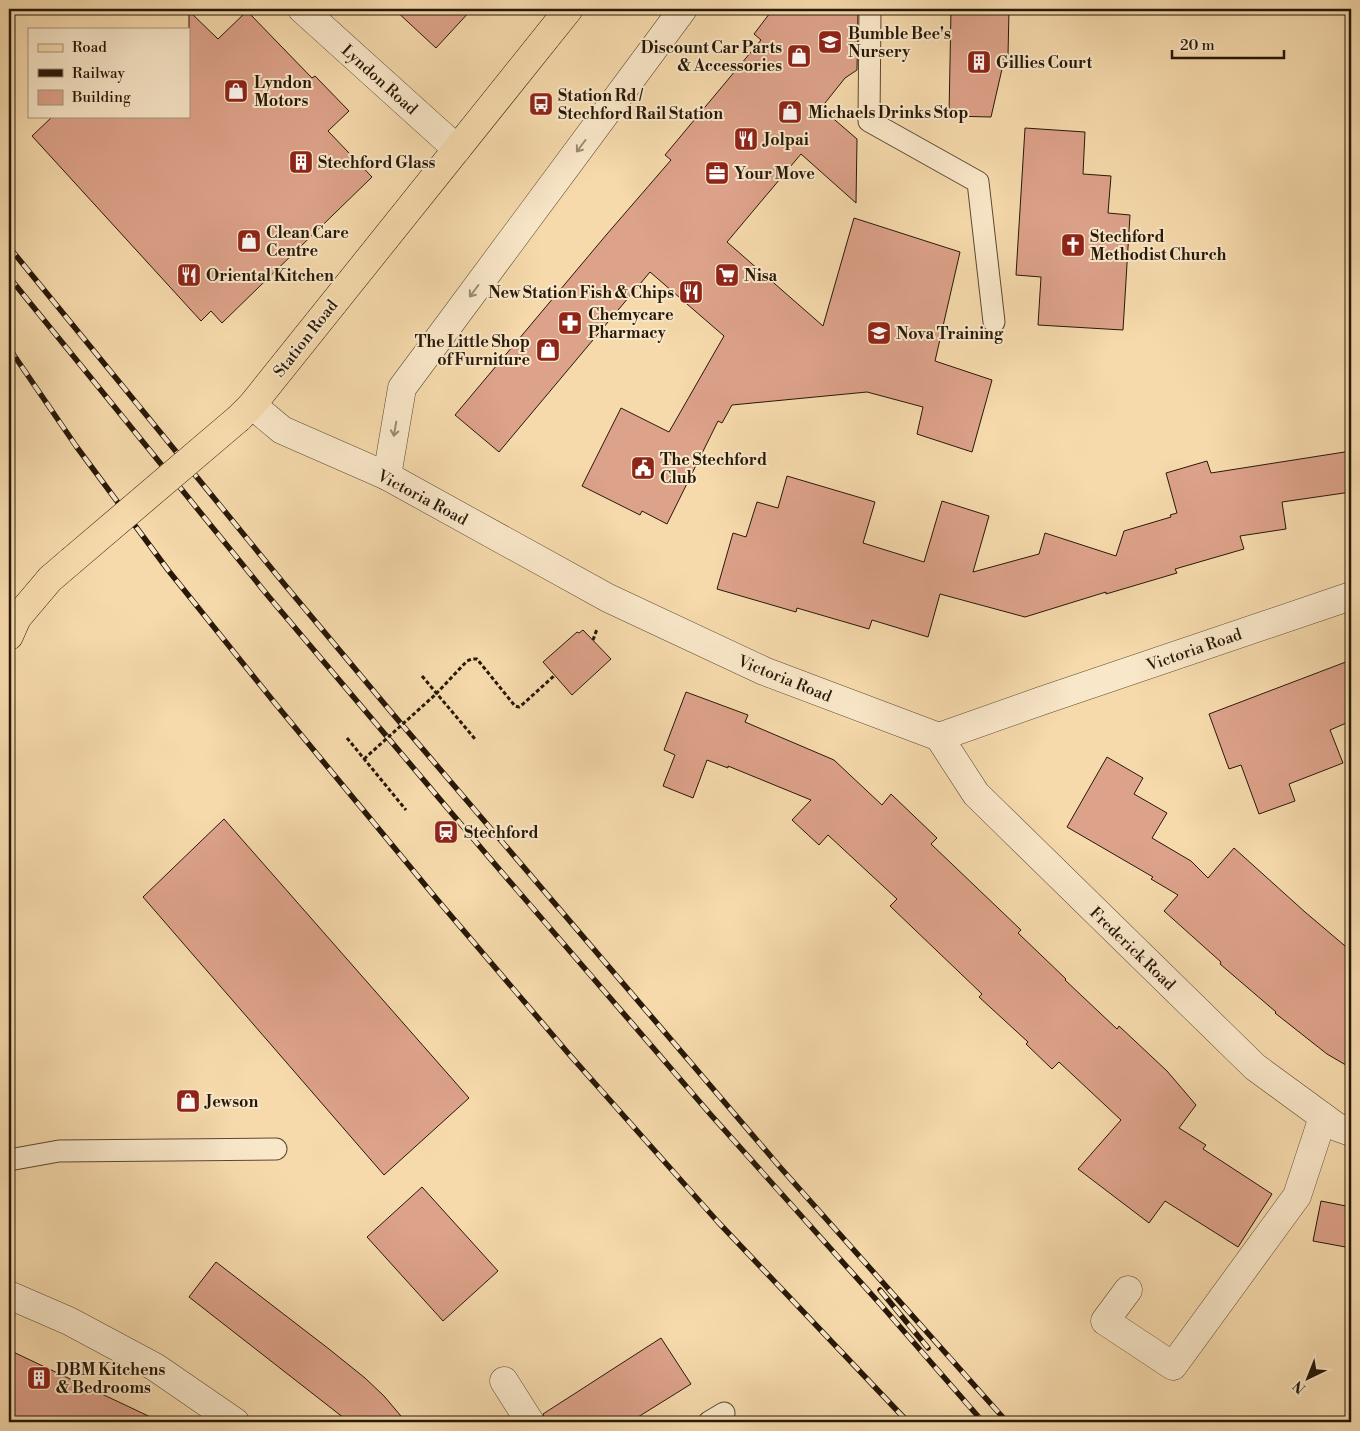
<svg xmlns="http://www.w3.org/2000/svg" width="1360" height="1431" viewBox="0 0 1360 1431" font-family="'Libre Bodoni',serif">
  <rect width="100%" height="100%" fill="#f6daac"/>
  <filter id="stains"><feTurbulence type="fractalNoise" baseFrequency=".004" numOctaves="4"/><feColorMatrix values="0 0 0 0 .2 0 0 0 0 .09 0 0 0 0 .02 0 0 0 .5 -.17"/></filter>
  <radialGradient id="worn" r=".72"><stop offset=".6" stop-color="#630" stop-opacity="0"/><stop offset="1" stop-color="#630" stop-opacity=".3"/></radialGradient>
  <g fill="#dda28a" stroke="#271808">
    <path d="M 394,9 L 472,9 L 436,48 Z"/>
    <path d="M 773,9 L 858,9 L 857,70 L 845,78 L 821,108 L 857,139 L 856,203 L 801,154 L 727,242 L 823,326 L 854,218 L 960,252 L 935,361 L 992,380 L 972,452 L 917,434 L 923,407 L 867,392 L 732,405 L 722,423 L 718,421 L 667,524 L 642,511 L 640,515 L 582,486 L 621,408 L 669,432 L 724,336 L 650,272 L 499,452 L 455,415 L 607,234 L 671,160 L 665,155 L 761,40 L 754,34 Z"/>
    <path d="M 951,9 L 1009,9 L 1008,56 L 1005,56 L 991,117 L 949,116 Z"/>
    <path d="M 189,11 L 218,39 L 247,11 L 312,78 L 315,76 L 349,111 L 328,131 L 372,177 L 222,323 L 211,311 L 201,321 L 32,136 L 53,116 L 189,116 Z"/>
    <path d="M 1025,128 L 1085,132 L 1083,174 L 1111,176 L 1108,213 L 1130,215 L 1123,330 L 1038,325 L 1041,277 L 1016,275 Z"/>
    <path d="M 1351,451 L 1351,492 L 1282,502 L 1286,529 L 1240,536 L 1244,549 L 1175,569 L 1177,573 L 1106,594 L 1106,592 L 1025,617 L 940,594 L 928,637 L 872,620 L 869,629 L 797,608 L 796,612 L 717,589 L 733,533 L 746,537 L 757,502 L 778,508 L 787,476 L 875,502 L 863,543 L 924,562 L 942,501 L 989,516 L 973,572 L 1039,554 L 1045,533 L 1116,556 L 1124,531 L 1171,517 L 1170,515 L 1177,513 L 1166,473 L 1207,461 L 1211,473 Z"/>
    <path d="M 583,630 L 611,659 L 572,695 L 543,662 L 577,632 L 579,633 Z"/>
    <path d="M 1351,660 L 1351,721 L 1330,730 L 1343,763 L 1289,784 L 1295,801 L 1259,814 L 1241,765 L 1229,769 L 1209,714 Z"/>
    <path d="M 686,692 L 748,715 L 745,722 L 834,760 L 882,805 L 891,794 L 937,838 L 931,844 L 1021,930 L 1018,933 L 1066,979 L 1065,980 L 1117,1029 L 1119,1026 L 1167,1071 L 1196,1105 L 1179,1128 L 1206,1145 L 1203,1149 L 1272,1194 L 1238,1247 L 1165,1201 L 1149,1223 L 1078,1169 L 1121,1120 L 1059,1062 L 1052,1069 L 1026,1044 L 1028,1042 L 979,997 L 982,994 L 890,906 L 897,899 L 828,835 L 819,845 L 792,820 L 811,800 L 728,766 L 728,768 L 707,760 L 693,798 L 663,786 L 675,755 L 664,750 Z"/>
    <path d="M 1107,757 L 1143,778 L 1134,794 L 1167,813 L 1152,838 L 1191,861 L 1208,878 L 1234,848 L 1305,912 L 1351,951 L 1351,1068 L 1327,1054 L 1275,1013 L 1276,1012 L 1220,964 L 1221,962 L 1164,911 L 1178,895 L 1151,879 L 1153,877 L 1067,827 Z"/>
    <path d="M 224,819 L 469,1098 L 384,1175 L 143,897 Z"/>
    <path d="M 422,1187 L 498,1271 L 443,1321 L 367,1237 Z"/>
    <path d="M 1321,1201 L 1351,1207 L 1351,1248 L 1313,1241 Z"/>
    <path d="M 216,1262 L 329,1349 L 365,1378 L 384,1396 L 406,1422 L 349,1422 L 189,1297 Z"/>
    <path d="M 661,1338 L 691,1384 L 630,1422 L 545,1422 L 543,1414 Z"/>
    <path d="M 9,1350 L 161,1422 L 9,1422 Z"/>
  </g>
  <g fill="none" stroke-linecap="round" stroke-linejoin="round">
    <defs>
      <g id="lane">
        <path d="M 870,9 L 869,121 L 978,182 L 994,322"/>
        <path d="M 9,1160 L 59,1151 L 276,1149"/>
        <path d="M 709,1422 L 724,1413"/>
      </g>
      <g id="street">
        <path d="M 302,9 L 457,149"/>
        <path d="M 252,405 L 282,430 L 387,476 L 608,598 L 764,671 L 939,737 L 1041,701 L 1351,596"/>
        <path d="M 387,476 L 402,388 L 683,9"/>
        <path d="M 939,737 L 976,794 L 1255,1067 L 1337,1127 L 1351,1132"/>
        <path d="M 1128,1290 L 1105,1321 L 1173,1366 L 1297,1196 L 1323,1117"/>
        <path d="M 9,1295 L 69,1321 L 155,1367 L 235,1422"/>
        <path d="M 504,1381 L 530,1422"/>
      </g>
      <g id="primary">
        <path d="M 239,418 L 252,405 L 569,9"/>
        <path d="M 9,636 L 17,618 L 50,579 L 71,561"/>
      </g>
    </defs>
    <use href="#lane" stroke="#5b4831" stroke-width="23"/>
    <use href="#street" stroke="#5b4831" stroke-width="29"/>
    <use href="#primary" stroke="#271808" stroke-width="29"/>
    <g stroke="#271808" stroke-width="3" stroke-dasharray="4 2.5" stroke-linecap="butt">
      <path d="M 593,640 L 597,629"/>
      <path d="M 422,676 L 475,739"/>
      <path d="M 436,694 L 467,661 L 472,659 L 477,659 L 515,706 L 519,707 L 523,704 L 555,675"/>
      <path d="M 347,738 L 406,810"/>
    </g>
    <use href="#lane" stroke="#f9e7c9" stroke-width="21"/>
    <use href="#street" stroke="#f9e7c9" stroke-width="28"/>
    <use href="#primary" stroke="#f6daac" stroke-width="28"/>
    <defs>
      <g id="rail">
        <path d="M 9,247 L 285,585 L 392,713 L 779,1166 L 1007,1422"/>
        <path d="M 9,277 L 269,597 L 487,855 L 711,1115 L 881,1305 L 983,1422"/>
        <path d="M 9,348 L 76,446 L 168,570 L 274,702 L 435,897 L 568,1053 L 718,1222 L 908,1422"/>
        <path d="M 880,1290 L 928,1348"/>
      </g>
    </defs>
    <use href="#rail" stroke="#271808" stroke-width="5.5"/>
    <use href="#rail" stroke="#f9e7c9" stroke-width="4" stroke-dasharray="11" stroke-linecap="butt"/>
    <defs>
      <path id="primary-bridge" d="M 71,561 L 239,418"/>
    </defs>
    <use href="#primary-bridge" stroke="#271808" stroke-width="29" stroke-linecap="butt"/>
    <path stroke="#271808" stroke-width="3" stroke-dasharray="4 2.5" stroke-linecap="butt" d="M 364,759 L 436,694"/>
    <use href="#primary-bridge" stroke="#f6daac" stroke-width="28"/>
  </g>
  <defs><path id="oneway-shaft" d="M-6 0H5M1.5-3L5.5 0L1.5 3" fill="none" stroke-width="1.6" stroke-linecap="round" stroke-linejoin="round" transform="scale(1.25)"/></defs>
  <g stroke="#9a8a72">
    <use href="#oneway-shaft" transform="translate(581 146) rotate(127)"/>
    <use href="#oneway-shaft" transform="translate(474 291) rotate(127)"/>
    <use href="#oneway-shaft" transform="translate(395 429) rotate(100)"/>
  </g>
  <defs>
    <symbol id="school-square" viewBox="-11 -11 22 22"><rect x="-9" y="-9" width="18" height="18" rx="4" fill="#8f2418" stroke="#f9e7c9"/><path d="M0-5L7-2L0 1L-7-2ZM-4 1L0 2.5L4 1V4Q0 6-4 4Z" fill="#fff"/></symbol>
    <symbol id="shop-square" viewBox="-11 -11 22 22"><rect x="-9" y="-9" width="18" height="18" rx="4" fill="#8f2418" stroke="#f9e7c9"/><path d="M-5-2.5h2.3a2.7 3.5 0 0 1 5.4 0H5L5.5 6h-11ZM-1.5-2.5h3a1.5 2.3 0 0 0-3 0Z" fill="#fff"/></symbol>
    <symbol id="building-square" viewBox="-11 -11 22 22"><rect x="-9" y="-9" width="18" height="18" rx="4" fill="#8f2418" stroke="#f9e7c9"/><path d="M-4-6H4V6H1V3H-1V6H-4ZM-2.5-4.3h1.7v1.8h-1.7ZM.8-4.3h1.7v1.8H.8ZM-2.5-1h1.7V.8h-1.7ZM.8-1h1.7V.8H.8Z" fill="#fff"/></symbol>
    <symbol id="bus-square" viewBox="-11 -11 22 22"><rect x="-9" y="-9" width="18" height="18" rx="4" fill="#8f2418" stroke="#f9e7c9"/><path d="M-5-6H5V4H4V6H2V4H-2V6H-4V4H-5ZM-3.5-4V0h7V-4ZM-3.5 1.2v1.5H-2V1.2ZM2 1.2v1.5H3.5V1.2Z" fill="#fff"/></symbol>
    <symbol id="restaurant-square" viewBox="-11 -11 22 22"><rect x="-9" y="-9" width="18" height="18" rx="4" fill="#8f2418" stroke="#f9e7c9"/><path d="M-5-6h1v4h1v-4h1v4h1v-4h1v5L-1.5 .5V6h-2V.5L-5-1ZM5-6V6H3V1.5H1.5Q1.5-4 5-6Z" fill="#fff"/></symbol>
    <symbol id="office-square" viewBox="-11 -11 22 22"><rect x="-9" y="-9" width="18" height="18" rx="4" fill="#8f2418" stroke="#f9e7c9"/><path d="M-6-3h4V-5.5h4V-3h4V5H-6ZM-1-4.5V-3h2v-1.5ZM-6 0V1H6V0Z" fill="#fff"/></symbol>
    <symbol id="church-square" viewBox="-11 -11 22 22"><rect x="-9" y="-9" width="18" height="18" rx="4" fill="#8f2418" stroke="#f9e7c9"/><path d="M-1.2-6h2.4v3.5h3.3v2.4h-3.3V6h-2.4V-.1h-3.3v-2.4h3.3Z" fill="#fff"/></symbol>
    <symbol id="supermarket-square" viewBox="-11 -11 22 22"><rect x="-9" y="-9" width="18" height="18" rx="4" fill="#8f2418" stroke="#f9e7c9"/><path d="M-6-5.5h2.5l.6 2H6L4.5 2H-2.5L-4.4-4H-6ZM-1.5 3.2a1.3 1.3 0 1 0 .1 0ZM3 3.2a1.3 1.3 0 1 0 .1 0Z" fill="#fff"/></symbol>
    <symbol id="pharmacy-square" viewBox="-11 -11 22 22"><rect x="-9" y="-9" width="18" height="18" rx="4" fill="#8f2418" stroke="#f9e7c9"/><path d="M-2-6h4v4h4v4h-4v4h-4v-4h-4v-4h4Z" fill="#fff"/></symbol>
    <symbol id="university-square" viewBox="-11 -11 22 22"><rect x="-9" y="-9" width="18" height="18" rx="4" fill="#8f2418" stroke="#f9e7c9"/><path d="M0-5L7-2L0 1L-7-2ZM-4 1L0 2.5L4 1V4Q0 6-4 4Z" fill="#fff"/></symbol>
    <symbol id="civic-square" viewBox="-11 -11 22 22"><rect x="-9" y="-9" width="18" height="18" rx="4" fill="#8f2418" stroke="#f9e7c9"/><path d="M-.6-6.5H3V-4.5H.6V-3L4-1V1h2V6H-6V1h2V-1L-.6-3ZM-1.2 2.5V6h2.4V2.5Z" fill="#fff"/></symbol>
    <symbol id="station-square" viewBox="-11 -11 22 22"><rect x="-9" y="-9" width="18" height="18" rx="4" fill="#8f2418" stroke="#f9e7c9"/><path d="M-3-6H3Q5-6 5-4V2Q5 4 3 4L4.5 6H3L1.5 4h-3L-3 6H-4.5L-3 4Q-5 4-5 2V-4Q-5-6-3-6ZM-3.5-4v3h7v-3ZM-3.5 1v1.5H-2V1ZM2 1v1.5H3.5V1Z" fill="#fff"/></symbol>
  </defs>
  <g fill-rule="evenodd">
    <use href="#school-square" x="816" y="28" width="28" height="28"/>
    <use href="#shop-square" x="785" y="42" width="28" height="28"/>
    <use href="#building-square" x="965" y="48" width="28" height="28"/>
    <use href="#shop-square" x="222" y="77" width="28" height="28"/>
    <use href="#bus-square" x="527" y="90" width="28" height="28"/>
    <use href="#shop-square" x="776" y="98" width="28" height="28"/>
    <use href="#restaurant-square" x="732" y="125" width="28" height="28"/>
    <use href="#building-square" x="287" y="148" width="28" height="28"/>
    <use href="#office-square" x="703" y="159" width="28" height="28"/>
    <use href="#shop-square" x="235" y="227" width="28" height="28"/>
    <use href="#church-square" x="1059" y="231" width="28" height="28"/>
    <use href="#restaurant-square" x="175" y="261" width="28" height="28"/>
    <use href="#supermarket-square" x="713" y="261" width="28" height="28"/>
    <use href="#restaurant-square" x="677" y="278" width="28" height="28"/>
    <use href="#pharmacy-square" x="556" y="309" width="28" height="28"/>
    <use href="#university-square" x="865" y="319" width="28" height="28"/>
    <use href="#shop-square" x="534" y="336" width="28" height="28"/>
    <use href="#civic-square" x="629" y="454" width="28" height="28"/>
    <use href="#station-square" x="432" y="818" width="28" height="28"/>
    <use href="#shop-square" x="174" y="1087" width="28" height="28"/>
    <use href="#building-square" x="25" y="1364" width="28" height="28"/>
  </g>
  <g text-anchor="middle" stroke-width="4" stroke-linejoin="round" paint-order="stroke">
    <g font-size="16" font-weight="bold" fill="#271808" stroke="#f9e7c9" text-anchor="start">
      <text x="848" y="39">Bumble Bee's<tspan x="848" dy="18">Nursery</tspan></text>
      <text x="782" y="53" text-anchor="end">Discount Car Parts<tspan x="782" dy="18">&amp; Accessories</tspan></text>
      <text x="996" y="68">Gillies Court</text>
      <text x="254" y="88">Lyndon<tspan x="254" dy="18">Motors</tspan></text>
      <text x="558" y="101">Station Rd /<tspan x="558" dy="18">Stechford Rail Station</tspan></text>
      <text x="808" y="118">Michaels Drinks Stop</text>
      <text x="764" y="145">Jolpai</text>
      <text x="318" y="168">Stechford Glass</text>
      <text x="734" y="179">Your Move</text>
      <text x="266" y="238">Clean Care<tspan x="266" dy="18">Centre</tspan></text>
      <text x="1090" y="242">Stechford<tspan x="1090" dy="18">Methodist Church</tspan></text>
      <text x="206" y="281">Oriental Kitchen</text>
      <text x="744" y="281">Nisa</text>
      <text x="674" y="298" text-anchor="end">New Station Fish &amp; Chips</text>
      <text x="588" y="320">Chemycare<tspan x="588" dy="18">Pharmacy</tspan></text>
      <text x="896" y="339">Nova Training</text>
      <text x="530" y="347" text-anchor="end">The Little Shop<tspan x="530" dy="18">of Furniture</tspan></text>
      <text x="660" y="465">The Stechford<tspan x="660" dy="18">Club</tspan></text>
      <text x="464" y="838">Stechford</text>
      <text x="206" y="1107">Jewson</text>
      <text x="56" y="1375">DBM Kitchens<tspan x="56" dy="18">&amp; Bedrooms</tspan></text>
    </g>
    <g font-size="16" fill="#271808" stroke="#f9e7c9">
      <text transform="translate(380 79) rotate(42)" y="6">Lyndon Road</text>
      <text transform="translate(305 338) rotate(-52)" y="6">Station Road</text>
      <text transform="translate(423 497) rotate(28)" y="6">Victoria Road</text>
      <text transform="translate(1194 649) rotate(-19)" y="6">Victoria Road</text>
      <text transform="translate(785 678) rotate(22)" y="6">Victoria Road</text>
      <text transform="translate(1133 948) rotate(44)" y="6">Frederick Road</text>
    </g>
  </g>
  <rect width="1360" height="1431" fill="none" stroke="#f6daac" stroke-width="30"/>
  <rect x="10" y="10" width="1340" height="1411" fill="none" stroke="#271808" stroke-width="2.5"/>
  <rect x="15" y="15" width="1330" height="1401" fill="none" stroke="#271808"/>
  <rect x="28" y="28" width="162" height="90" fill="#f9e7c9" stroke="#a5947c"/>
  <rect x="38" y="44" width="25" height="8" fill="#f6daac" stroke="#a5947c"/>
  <text x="72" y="52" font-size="15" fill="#271808">Road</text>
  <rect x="38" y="69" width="25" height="8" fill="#271808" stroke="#a5947c"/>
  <text x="72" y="78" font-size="15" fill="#271808">Railway</text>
  <rect x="38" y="90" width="25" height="15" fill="#dda28a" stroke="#a5947c"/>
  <text x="72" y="102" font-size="15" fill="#271808">Building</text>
  <g transform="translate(1308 1378) rotate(223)" stroke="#f9e7c9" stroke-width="4" paint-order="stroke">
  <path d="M0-4L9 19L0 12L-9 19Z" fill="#271808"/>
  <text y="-8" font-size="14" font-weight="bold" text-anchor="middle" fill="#271808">N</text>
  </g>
  <path d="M1172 50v8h112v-8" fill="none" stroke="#271808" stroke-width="2.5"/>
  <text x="1180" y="50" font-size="15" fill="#271808" stroke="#f9e7c9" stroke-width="4" paint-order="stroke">20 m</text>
  <rect width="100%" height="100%" filter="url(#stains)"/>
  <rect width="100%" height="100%" fill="url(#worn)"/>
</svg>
